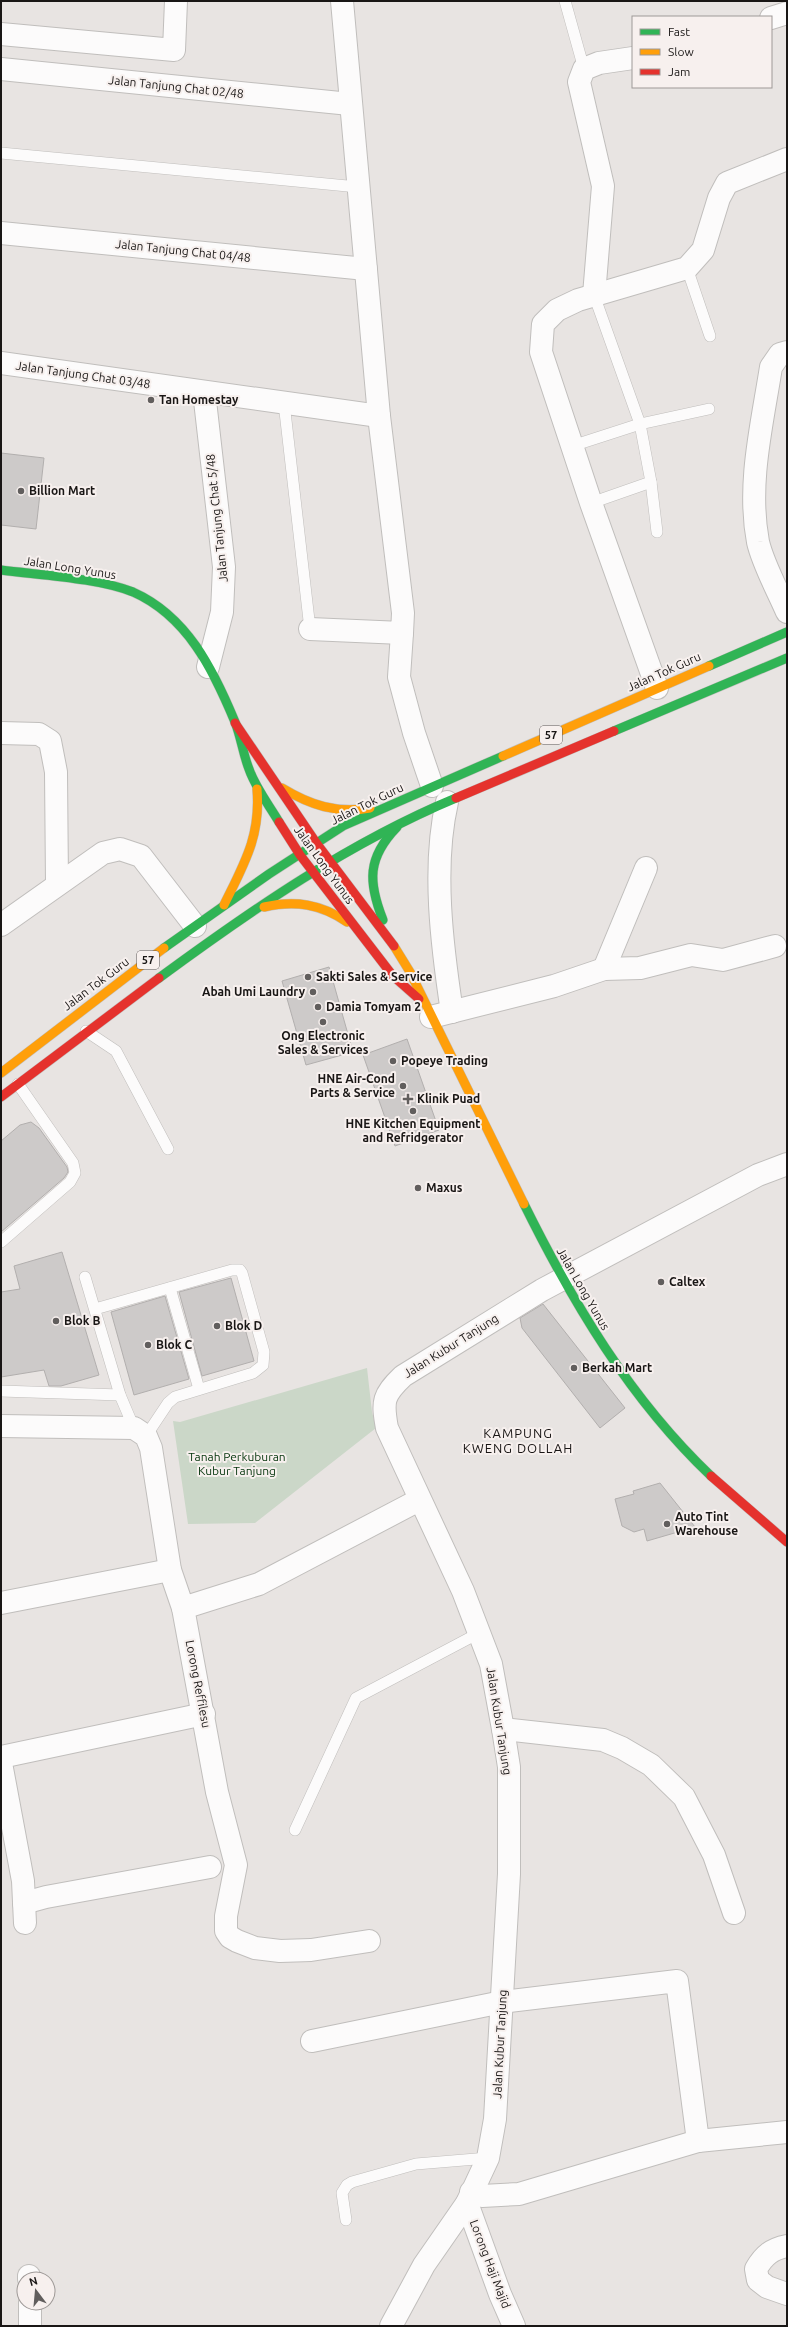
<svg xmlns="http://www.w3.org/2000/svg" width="788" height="2327" viewBox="0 0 788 2327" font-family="Ubuntu,sans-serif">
  <rect width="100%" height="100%" fill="#e8e4e2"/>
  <path fill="#cbd7c8" d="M 367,1368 L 372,1412 L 376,1428 L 255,1523 L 188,1524 L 173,1421 L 180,1422 Z"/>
  <g fill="#cdcac9" stroke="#b2afae">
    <path d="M 1,453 L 44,458 L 36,529 L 1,525 Z"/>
    <path d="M 329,967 L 353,1052 L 306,1065 L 282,981 Z"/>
    <path d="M 407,1039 L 439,1130 L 395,1146 L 363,1055 Z"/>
    <path d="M 31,1122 L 39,1128 L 67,1167 L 68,1172 L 64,1178 L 1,1232 L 1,1141 L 20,1125 Z"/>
    <path d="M 62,1252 L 99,1375 L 61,1386 L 49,1386 L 44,1370 L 1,1377 L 1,1292 L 20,1289 L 14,1266 Z"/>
    <path d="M 231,1278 L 254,1361 L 202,1376 L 179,1292 Z"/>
    <path d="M 165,1296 L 189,1379 L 134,1395 L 111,1312 Z"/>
    <path d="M 543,1304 L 625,1408 L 600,1428 L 522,1328 L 520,1318 Z"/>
    <path d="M 660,1483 L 695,1527 L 647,1541 L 644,1529 L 634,1532 L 622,1526 L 615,1499 L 634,1494 L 633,1491 Z"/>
  </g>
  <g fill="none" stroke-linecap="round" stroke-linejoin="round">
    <defs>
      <g id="lane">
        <path d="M 565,1 L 584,69"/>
        <path d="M 1,153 L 358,187"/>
        <path d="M 687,268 L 710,336"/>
        <path d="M 284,403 L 310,629"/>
        <path d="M 572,446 L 640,424 L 709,409"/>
        <path d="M 651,482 L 657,532"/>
        <path d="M 591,503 L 651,482 L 640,424 L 594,295"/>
        <path d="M 86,1031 L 116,1051 L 168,1149"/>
        <path d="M 1,1242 L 70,1182 L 75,1173 L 73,1163 L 18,1084"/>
        <path d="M 85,1277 L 120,1395 L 134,1428"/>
        <path d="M 170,1288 L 199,1389"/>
        <path d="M 95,1309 L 232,1270 L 240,1270 L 242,1273 L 264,1352 L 263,1365 L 253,1373 L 175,1397 L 168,1403 L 146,1436"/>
        <path d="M 1,1391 L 120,1395"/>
        <path d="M 295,1830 L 356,1698 L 479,1633"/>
        <path d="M 346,2220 L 342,2193 L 347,2185 L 352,2182 L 416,2164 L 488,2158"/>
      </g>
      <g id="street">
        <path d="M 771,18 L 787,13"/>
        <path d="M 1,34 L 174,50 L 176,1"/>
        <path d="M 1,69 L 350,104"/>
        <path d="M 1,233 L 366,269"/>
        <path d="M 594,295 L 603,186 L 579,82 L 584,69 L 599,63 L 633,58"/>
        <path d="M 787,352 L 780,354 L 771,367 C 762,425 747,484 758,542 C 763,564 778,591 787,612"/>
        <path d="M 1,363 L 379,416"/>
        <path d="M 204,392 L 224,567 L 222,612 L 208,667"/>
        <path d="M 310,629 L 402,633 L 403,613 L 379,416 L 342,1"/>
        <path d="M 402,633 L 399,677 L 414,733 L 432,786"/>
        <path d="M 657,688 L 591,503 L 541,352 L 543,324 L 557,310 L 578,300 L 687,268 L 703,250 L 719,198 L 727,183 L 787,159"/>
        <path d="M 1,733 L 39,734 L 50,741 L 56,772 L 57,884"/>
        <path d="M 447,802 C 432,867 442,946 452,1012"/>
        <path d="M 1,925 L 103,853 L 120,849 L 141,856 L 195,926"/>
        <path d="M 604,969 L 646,868"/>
        <path d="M 431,1017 L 554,986 L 604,969 L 640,968 L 691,955 L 723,960 L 775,946"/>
        <path d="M 1,1426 L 134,1428 L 146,1436 L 151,1448 L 170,1570 L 183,1608 L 217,1792 L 236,1865 L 226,1916 L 226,1931 L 230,1937 L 237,1941 L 255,1948 L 280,1951 L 311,1950 L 369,1941"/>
        <path d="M 1,1603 L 170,1570"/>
        <path d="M 183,1608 L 259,1584 L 419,1500"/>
        <path d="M 503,1729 L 603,1740 L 622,1748 L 651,1765 L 684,1797 L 714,1855 L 734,1913"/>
        <path d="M 1,1757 L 204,1714"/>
        <path d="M 1,1763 L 23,1881 L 25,1923"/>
        <path d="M 24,1903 L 46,1897 L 210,1867"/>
        <path d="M 312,2041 L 502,2002 L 677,1981 L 698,2141"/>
        <path d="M 471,2192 L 482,2196 L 519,2194 L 698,2141 L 787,2132"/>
        <path d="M 467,2203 L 500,2294 L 514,2326"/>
        <path d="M 787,2246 C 772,2249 764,2255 756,2269 L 758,2280 L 767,2287 L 787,2294"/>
        <path d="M 29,2276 L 29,2279"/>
        <path d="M 30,2303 L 30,2326"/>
        <path d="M 391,2326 L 424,2265 L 467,2203 L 488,2158 L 495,2119 L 509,1874 L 509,1767 L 503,1729 L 491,1664 L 463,1591 L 387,1428 C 382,1401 383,1395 403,1376 L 542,1290 L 758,1175 L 787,1164"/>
      </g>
      <g id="fast">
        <path d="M 1,570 C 39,575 99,578 133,592 C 187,616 213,669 235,722 C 241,737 243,754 249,769 C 255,787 269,805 279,822"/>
        <path d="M 709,666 L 787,632"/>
        <path d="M 614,731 L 787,658"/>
        <path d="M 383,920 C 368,882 367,858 397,827"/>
        <path d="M 164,948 L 269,874 L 343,826 L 503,756"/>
        <path d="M 159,978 C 253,909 348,843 456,798"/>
        <path d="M 524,1204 C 573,1303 630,1399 711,1476"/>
      </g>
      <g id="slow">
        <path d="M 503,756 L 709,666"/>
        <path d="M 282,788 C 310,805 337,814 370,808"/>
        <path d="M 224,905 C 244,864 261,836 257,789"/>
        <path d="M 264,907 C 295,900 321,904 347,922"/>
        <path d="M 394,946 L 410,972 L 524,1204"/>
        <path d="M 1,1073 L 164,948"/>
      </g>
      <g id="jam">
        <path d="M 235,723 L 317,844 L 394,946"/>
        <path d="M 456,798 L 614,731"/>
        <path d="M 279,822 L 300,855 L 393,976 L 419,999"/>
        <path d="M 1,1097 L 159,978"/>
        <path d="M 711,1476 L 787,1542"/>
      </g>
    </defs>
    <use href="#lane" stroke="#c0bebc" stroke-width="12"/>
    <use href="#street" stroke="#c0bebc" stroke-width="24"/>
    <use href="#fast" stroke="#c0bebc" stroke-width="10"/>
    <use href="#slow" stroke="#c0bebc" stroke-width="10"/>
    <use href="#jam" stroke="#c0bebc" stroke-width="10"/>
    <use href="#lane" stroke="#fcfbfb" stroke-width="11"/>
    <use href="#street" stroke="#fcfbfb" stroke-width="22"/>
    <use href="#fast" stroke="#30b455" stroke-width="9"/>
    <use href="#slow" stroke="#ff9f0a" stroke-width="9"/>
    <use href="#jam" stroke="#e5322d" stroke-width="9"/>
  </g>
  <g fill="#615e5d" stroke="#f7f0ee" stroke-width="1.5">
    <circle cx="151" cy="400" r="4"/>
    <circle cx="21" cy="491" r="4"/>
    <circle cx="308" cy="977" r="4"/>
    <circle cx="313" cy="992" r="4"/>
    <circle cx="318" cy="1007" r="4"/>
    <circle cx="323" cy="1022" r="4"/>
    <circle cx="393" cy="1061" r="4"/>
    <circle cx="403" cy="1086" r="4"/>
    <path d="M406 1093h4v4h4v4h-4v4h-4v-4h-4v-4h4z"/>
    <circle cx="413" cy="1111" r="4"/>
    <circle cx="418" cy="1188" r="4"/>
    <circle cx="661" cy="1282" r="4"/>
    <circle cx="56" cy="1321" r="4"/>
    <circle cx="217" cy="1326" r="4"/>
    <circle cx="148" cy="1345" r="4"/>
    <circle cx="574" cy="1368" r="4"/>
    <circle cx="667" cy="1524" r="4"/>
  </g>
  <g text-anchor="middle" stroke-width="4" stroke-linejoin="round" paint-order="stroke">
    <g fill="#f7f0ee" stroke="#5c5756" stroke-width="1">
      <rect x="540" y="726" width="22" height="18" rx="3"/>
      <rect x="137" y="951" width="22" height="18" rx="3"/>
    </g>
    <g font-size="11" font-weight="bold" fill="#191615">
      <text x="551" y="739">57</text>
      <text x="148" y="964">57</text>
    </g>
    <g font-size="12" fill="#191615" stroke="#f7f0ee">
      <text transform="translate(176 87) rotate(6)" y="4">Jalan Tanjung Chat 02/48</text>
      <text transform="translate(183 251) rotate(6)" y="4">Jalan Tanjung Chat 04/48</text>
      <text transform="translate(83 375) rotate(8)" y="4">Jalan Tanjung Chat 03/48</text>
      <text transform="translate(217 518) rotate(-96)" y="4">Jalan Tanjung Chat 5/48</text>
      <text transform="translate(70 568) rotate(9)" y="4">Jalan Long Yunus</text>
      <text transform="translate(664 672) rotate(-24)" y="4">Jalan Tok Guru</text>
      <text transform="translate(367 804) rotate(-26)" y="4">Jalan Tok Guru</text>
      <text transform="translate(324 865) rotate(54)" y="4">Jalan Long Yunus</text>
      <text transform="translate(96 984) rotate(-37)" y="4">Jalan Tok Guru</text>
      <text transform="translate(583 1289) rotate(60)" y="4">Jalan Long Yunus</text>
      <text transform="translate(451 1346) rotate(-32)" y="4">Jalan Kubur Tanjung</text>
      <text transform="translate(198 1684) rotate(79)" y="4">Lorong Reffilesu</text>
      <text transform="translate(499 1721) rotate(81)" y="4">Jalan Kubur Tanjung</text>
      <text transform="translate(500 2044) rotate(-87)" y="4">Jalan Kubur Tanjung</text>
      <text transform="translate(490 2264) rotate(69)" y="4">Lorong Haji Majid</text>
    </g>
    <g font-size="12" font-weight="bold" fill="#191615" stroke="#f7f0ee" text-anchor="start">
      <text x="159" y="404">Tan Homestay</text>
      <text x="29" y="495">Billion Mart</text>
      <text x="316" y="981">Sakti Sales &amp; Service</text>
      <text x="305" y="996" text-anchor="end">Abah Umi Laundry</text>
      <text x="326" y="1011">Damia Tomyam 2</text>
      <text x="323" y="1040" text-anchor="middle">Ong Electronic<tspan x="323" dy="14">Sales &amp; Services</tspan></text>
      <text x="401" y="1065">Popeye Trading</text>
      <text x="395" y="1083" text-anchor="end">HNE Air-Cond<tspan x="395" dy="14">Parts &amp; Service</tspan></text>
      <text x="417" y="1103">Klinik Puad</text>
      <text x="413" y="1128" text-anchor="middle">HNE Kitchen Equipment<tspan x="413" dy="14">and Refridgerator</tspan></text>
      <text x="426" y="1192">Maxus</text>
      <text x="669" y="1286">Caltex</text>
      <text x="64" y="1325">Blok B</text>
      <text x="225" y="1330">Blok D</text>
      <text x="156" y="1349">Blok C</text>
      <text x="582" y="1372">Berkah Mart</text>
      <text x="675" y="1521">Auto Tint<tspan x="675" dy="14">Warehouse</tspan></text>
    </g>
    <g font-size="12" fill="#04350c" stroke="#f7f0ee">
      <text x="237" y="1461">Tanah Perkuburan<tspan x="237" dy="14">Kubur Tanjung</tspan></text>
    </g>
    <g font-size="13" letter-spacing="1" fill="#191615" stroke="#f7f0ee">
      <text x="518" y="1438">KAMPUNG<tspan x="518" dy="15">KWENG DOLLAH</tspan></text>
    </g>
  </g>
  <rect width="788" height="2327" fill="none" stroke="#191615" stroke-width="4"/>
  <rect x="632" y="16" width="140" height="72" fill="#f7f0ee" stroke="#9e9997"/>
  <rect x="640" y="29" width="20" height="6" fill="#30b455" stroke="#9e9997"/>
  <text x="668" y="36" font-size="12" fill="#191615">Fast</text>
  <rect x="640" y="49" width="20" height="6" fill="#ff9f0a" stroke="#9e9997"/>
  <text x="668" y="56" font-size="12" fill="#191615">Slow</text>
  <rect x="640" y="69" width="20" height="6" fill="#e5322d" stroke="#9e9997"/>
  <text x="668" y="76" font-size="12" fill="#191615">Jam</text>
  <g transform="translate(36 2291) rotate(344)"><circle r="19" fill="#f7f0ee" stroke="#9e9997"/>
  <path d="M0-3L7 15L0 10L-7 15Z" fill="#615e5d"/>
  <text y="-6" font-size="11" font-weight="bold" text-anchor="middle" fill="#191615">N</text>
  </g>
</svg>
